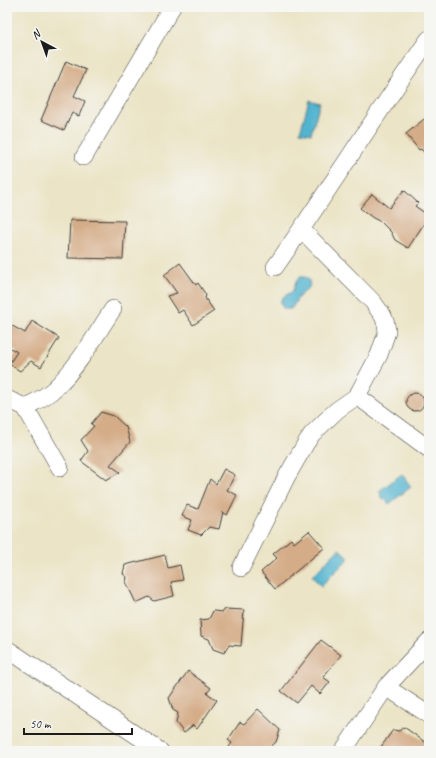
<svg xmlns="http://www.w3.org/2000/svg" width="436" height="758" viewBox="0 0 436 758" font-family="Caveat,sans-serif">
  <rect width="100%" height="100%" fill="#f6f6f2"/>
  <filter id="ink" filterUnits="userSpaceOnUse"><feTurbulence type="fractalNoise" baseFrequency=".025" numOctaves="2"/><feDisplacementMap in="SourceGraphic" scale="8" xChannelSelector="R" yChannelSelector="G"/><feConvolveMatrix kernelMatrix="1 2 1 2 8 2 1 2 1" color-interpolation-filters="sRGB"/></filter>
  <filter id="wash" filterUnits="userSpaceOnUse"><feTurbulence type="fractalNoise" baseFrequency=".012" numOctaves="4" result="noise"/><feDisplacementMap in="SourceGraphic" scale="16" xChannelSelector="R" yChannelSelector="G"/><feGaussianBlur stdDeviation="0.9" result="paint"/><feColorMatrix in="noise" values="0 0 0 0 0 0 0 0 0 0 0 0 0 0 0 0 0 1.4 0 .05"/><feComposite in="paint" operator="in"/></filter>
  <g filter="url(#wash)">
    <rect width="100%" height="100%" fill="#ebe4c6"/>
    <g fill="#52b4d0" stroke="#376876">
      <path d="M 309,100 L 320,103 L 311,134 L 300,132 Z"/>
      <path d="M 301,277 C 305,277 307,277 309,281 C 313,290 301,292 298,298 C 295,302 294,306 291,309 L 284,309 C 282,306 280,304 281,300 C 283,295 291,294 293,290 C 296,284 295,280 301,277 Z"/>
      <path d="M 402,474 L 411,487 L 389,504 L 385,499 L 383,500 L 380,496 L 381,494 L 379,491 Z"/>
      <path d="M 339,549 L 349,558 L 321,586 L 312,576 Z"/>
    </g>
    <g id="blocks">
      <g fill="#d4ac87">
        <path d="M 66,61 L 86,70 L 74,96 L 85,101 L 79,116 L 72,113 L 64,130 L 41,120 Z"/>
        <path d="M 429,115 L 429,158 L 421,149 L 419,150 L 406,134 Z"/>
        <path d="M 404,190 L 418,203 L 415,206 L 429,216 L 408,248 L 395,240 L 391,232 L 381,222 L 373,218 L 360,208 L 372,194 L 389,208 Z"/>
        <path d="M 70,220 L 125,221 L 123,259 L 68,258 Z"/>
        <path d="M 180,263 L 196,285 L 198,283 L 206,295 L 205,298 L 214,311 L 193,325 L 183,310 L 178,313 L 167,296 L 177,293 L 164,275 Z"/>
        <path d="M 32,321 L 59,338 L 41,367 L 31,361 L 20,371 L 9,364 L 17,352 L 7,346 L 7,323 L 25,333 Z"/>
        <circle cx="415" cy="402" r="9"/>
        <path d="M 101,412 L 114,416 L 126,427 L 130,442 L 110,465 L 120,472 L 106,480 L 81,461 L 88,451 L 81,440 L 94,426 L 91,424 Z"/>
        <path d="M 224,469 L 235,475 L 227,490 L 237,495 L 227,515 L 223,512 L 219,529 L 209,527 L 201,535 L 188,530 L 192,520 L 182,516 L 187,505 L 198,509 L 210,479 L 216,484 Z"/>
        <path d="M 309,531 L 324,548 L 275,589 L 261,572 L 277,558 L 273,554 L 291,539 L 294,543 Z"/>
        <path d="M 165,555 L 168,568 L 180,565 L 183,580 L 171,582 L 174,596 L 154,601 L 149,597 L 136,603 L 126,582 L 127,577 L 123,574 L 125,565 Z"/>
        <path d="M 225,609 L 244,610 L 241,646 L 229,645 L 224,653 L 213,649 L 209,639 L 201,636 L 200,620 L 209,619 L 213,611 L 223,612 Z"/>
        <path d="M 321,640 L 341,655 L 323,677 L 330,682 L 320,694 L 311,686 L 297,703 L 281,691 Z"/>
        <path d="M 188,671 L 211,688 L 207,693 L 217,700 L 197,729 L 193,725 L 184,733 L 176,723 L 178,713 L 173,710 L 169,698 Z"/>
        <path d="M 258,709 L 280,730 L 276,742 L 266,751 L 226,751 L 232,743 L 228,740 L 240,722 L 244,724 Z"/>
        <path d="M 404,727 L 429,745 L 429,751 L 378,751 L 393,730 L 399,731 Z"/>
      </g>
    </g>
  </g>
  <g filter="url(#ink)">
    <use href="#blocks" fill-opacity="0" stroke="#3b3a36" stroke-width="1"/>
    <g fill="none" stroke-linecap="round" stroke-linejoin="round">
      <defs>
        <g id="street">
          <path d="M 84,157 L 172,7"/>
          <path d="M 275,267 C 328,192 376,114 429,39"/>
          <path d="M 357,396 L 429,449"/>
          <path d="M 7,399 L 25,407 L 60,468"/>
          <path d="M 25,407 C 35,402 46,397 54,389 C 78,367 95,336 113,309"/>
          <path d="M 241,568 L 287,476 L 306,443 L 312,434 L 337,410 L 357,396 L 379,355 L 387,332 L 386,324 L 383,316 L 373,302 L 302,230"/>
          <path d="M 7,649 L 160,751"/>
          <path d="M 386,687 L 429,715"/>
          <path d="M 343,751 L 386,687 L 429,641"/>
        </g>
      </defs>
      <use href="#street" stroke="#3b3a36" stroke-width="18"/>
      <use href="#street" stroke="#fff" stroke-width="17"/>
    </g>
  </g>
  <rect width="436" height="758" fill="none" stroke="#f6f6f2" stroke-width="24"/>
  <g transform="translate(42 42) rotate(319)" stroke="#f6f6f2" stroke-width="3" paint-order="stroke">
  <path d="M0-3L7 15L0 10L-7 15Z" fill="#1c1c1c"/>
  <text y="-6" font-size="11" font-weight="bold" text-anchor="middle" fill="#1c1c1c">N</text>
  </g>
  <path d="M24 728v6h108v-6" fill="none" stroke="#1c1c1c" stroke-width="2"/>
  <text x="30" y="728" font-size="12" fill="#1c1c1c" stroke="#f6f6f2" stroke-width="3" paint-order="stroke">50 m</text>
</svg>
